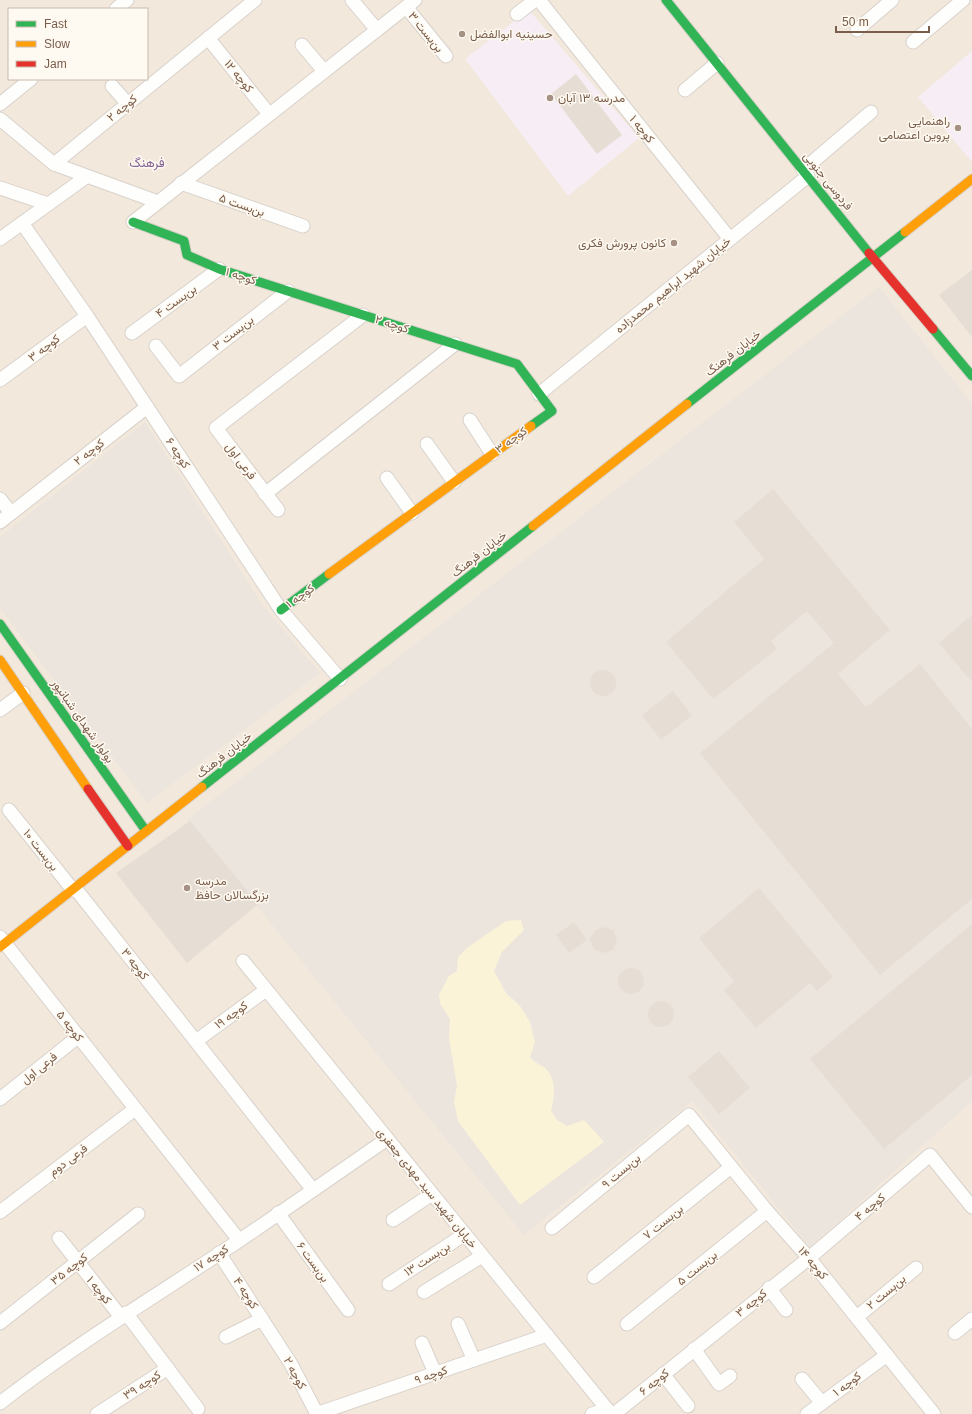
<svg xmlns="http://www.w3.org/2000/svg" width="972" height="1414" viewBox="0 0 972 1414" font-family="Arial,Vazirmatn,sans-serif">
  <rect width="100%" height="100%" fill="#f9f5ee"/>
  <path fill="#f2e8dc" fill-rule="evenodd" d="M 0,0 L 972,0 L 972,1414 L 0,1414 ZM 9,9 L 147,9 L 147,79 L 9,79 Z"/>
  <g fill="#ece5de">
    <path d="M 879,287 L 972,404 L 972,1101 L 810,1247 L 692,1101 L 524,1235 L 187,820 Z"/>
    <path d="M 145,422 L 263,606 L 320,673 L 147,803 L 0,608 L 0,537 Z"/>
  </g>
  <g fill="#f6edf5">
    <path d="M 529,10 L 639,138 L 568,196 L 465,59 Z"/>
    <path d="M 972,51 L 972,160 L 971,161 L 918,97 Z"/>
  </g>
  <path fill="#fbf3d7" d="M 521,920 L 524,930 L 502,952 L 494,971 L 506,993 L 520,1006 L 530,1022 L 535,1042 L 530,1057 C 536,1065 542,1064 547,1070 C 557,1081 554,1099 551,1111 L 557,1120 L 567,1126 L 584,1120 L 604,1142 L 520,1205 L 458,1121 L 454,1102 L 457,1086 L 449,1039 L 450,1019 L 440,1004 L 439,995 L 449,976 L 457,971 L 458,957 L 467,948 L 506,921 Z"/>
  <g fill="#e6ded5">
    <path d="M 576,74 L 622,135 L 597,154 L 551,94 Z"/>
    <path d="M 972,270 L 972,337 L 939,295 Z"/>
    <path d="M 773,489 L 890,630 L 838,674 L 866,707 L 920,664 L 972,729 L 972,899 L 880,975 L 700,753 L 834,643 L 807,611 L 771,641 L 777,649 L 713,699 L 666,642 L 764,559 L 734,522 Z"/>
    <path d="M 972,615 L 972,682 L 939,643 Z"/>
    <circle cx="603" cy="683" r="13"/>
    <path d="M 673,691 L 692,715 L 661,740 L 642,715 Z"/>
    <path d="M 190,821 L 258,904 L 187,963 L 116,873 Z"/>
    <path d="M 759,888 L 833,977 L 817,991 L 810,983 L 756,1028 L 724,990 L 734,981 L 699,938 Z"/>
    <path d="M 574,922 L 587,940 L 569,953 L 556,935 Z"/>
    <path d="M 972,924 L 972,1075 L 884,1149 L 810,1059 Z"/>
    <path d="M 605,927 L 614,931 L 617,941 L 613,950 L 603,953 L 594,949 L 589,939 L 596,930 Z"/>
    <circle cx="631" cy="981" r="13"/>
    <circle cx="661" cy="1014" r="13"/>
    <path d="M 719,1051 L 750,1088 L 719,1114 L 688,1077 Z"/>
  </g>
  <g fill="none" stroke-linecap="round" stroke-linejoin="round">
    <defs>
      <g id="street">
        <path d="M 352,0 L 377,30"/>
        <path d="M 539,0 L 730,239"/>
        <path d="M 406,7 L 446,56"/>
        <path d="M 116,9 L 127,0"/>
        <path d="M 517,14 L 535,0"/>
        <path d="M 857,30 L 892,0"/>
        <path d="M 208,38 L 269,114"/>
        <path d="M 913,42 L 963,0"/>
        <path d="M 302,45 L 324,71"/>
        <path d="M 112,86 L 128,104"/>
        <path d="M 685,90 L 717,63"/>
        <path d="M 0,104 L 31,79"/>
        <path d="M 0,119 L 54,164 L 158,202"/>
        <path d="M 54,164 L 255,0"/>
        <path d="M 803,170 L 871,112"/>
        <path d="M 181,183 L 303,226"/>
        <path d="M 0,188 L 48,204"/>
        <path d="M 133,222 L 415,0"/>
        <path d="M 22,223 L 87,316 L 281,610 L 340,679"/>
        <path d="M 0,239 L 86,177"/>
        <path d="M 132,333 L 219,269"/>
        <path d="M 156,346 L 179,376 L 288,291"/>
        <path d="M 0,380 L 87,316"/>
        <path d="M 539,394 L 808,176"/>
        <path d="M 470,420 L 492,454"/>
        <path d="M 427,444 L 454,482"/>
        <path d="M 387,478 L 412,513"/>
        <path d="M 265,494 L 455,344"/>
        <path d="M 0,499 L 11,513"/>
        <path d="M 278,510 L 216,428 L 363,315"/>
        <path d="M 0,522 L 147,407"/>
        <path d="M 0,710 L 23,693"/>
        <path d="M 9,810 L 73,890"/>
        <path d="M 75,888 L 313,1190"/>
        <path d="M 0,937 L 239,1240"/>
        <path d="M 243,961 L 611,1414"/>
        <path d="M 196,1041 L 266,990"/>
        <path d="M 0,1099 L 79,1036"/>
        <path d="M 0,1212 L 135,1109"/>
        <path d="M 278,1213 L 348,1310"/>
        <path d="M 393,1220 L 432,1194"/>
        <path d="M 552,1228 L 689,1115 L 767,1211 L 809,1258 L 934,1414"/>
        <path d="M 59,1238 L 121,1317"/>
        <path d="M 219,1253 L 291,1364 L 317,1414"/>
        <path d="M 594,1277 L 731,1167"/>
        <path d="M 389,1284 L 465,1234"/>
        <path d="M 769,1288 L 786,1310"/>
        <path d="M 424,1292 L 482,1256"/>
        <path d="M 126,1313 L 198,1409"/>
        <path d="M 857,1317 L 916,1268"/>
        <path d="M 0,1323 L 138,1214"/>
        <path d="M 458,1324 L 474,1360"/>
        <path d="M 627,1324 L 767,1211"/>
        <path d="M 955,1333 L 972,1319"/>
        <path d="M 226,1337 L 262,1319"/>
        <path d="M 422,1343 L 435,1373"/>
        <path d="M 694,1349 L 719,1384 L 730,1376"/>
        <path d="M 663,1374 L 688,1406"/>
        <path d="M 802,1379 L 822,1403"/>
        <path d="M 0,1403 C 77,1343 159,1294 240,1240 C 289,1207 338,1173 387,1139"/>
        <path d="M 97,1414 L 168,1368"/>
        <path d="M 316,1414 L 547,1335"/>
        <path d="M 592,1414 L 607,1409"/>
        <path d="M 614,1414 L 809,1258 L 930,1155 L 972,1207"/>
        <path d="M 807,1414 L 887,1355"/>
      </g>
      <g id="fast">
        <path d="M 666,0 L 869,253"/>
        <path d="M 133,222 L 184,241 L 187,255 L 219,269 L 517,364 L 552,411 L 531,426"/>
        <path d="M 933,329 L 972,376"/>
        <path d="M 687,404 L 905,232"/>
        <path d="M 281,610 L 329,574"/>
        <path d="M 0,624 L 146,831"/>
        <path d="M 202,787 L 533,526"/>
      </g>
      <g id="slow">
        <path d="M 905,232 L 972,179"/>
        <path d="M 533,526 L 687,404"/>
        <path d="M 329,574 L 531,426"/>
        <path d="M 0,660 L 88,789"/>
        <path d="M 0,947 L 202,787"/>
      </g>
      <g id="jam">
        <path d="M 869,253 L 933,329"/>
        <path d="M 88,789 L 128,846"/>
      </g>
    </defs>
    <use href="#street" stroke="#d9d2cc" stroke-width="15"/>
    <use href="#fast" stroke="#d9d2ca" stroke-width="11"/>
    <use href="#slow" stroke="#d9d2ca" stroke-width="11"/>
    <use href="#jam" stroke="#d9d2ca" stroke-width="11"/>
    <use href="#street" stroke="#fefefc" stroke-width="13"/>
    <use href="#fast" stroke="#30b455" stroke-width="9"/>
    <use href="#slow" stroke="#ff9f0a" stroke-width="9"/>
    <use href="#jam" stroke="#e5322d" stroke-width="9"/>
  </g>
  <g fill="#a69284" stroke="#fffaf1" stroke-width="1.5">
    <circle cx="462" cy="34" r="4"/>
    <circle cx="550" cy="98" r="4"/>
    <circle cx="958" cy="128" r="4"/>
    <circle cx="674" cy="243" r="4"/>
    <circle cx="187" cy="888" r="4"/>
  </g>
  <g text-anchor="middle" stroke-width="3" stroke-linejoin="round" paint-order="stroke">
    <g font-size="12" fill="#7a5d4b" stroke="#fffaf1">
      <text transform="translate(426 32) rotate(51)" y="4">بن‌بست ۳</text>
      <text transform="translate(239 76) rotate(51)" y="4">کوچه ۱۲</text>
      <text transform="translate(122 108) rotate(-39)" y="4">کوچه ۲</text>
      <text transform="translate(642 129) rotate(51)" y="4">کوچه ۱</text>
      <text transform="translate(828 181) rotate(51)" y="4">فردوسی جنوبی</text>
      <text transform="translate(242 205) rotate(19)" y="4">بن‌بست ۵</text>
      <text transform="translate(241 276) rotate(18)" y="4">کوچه ۱</text>
      <text transform="translate(673 285) rotate(-39)" y="4">خیابان شهید ابراهیم محمدزاده</text>
      <text transform="translate(176 301) rotate(-36)" y="4">بن‌بست ۴</text>
      <text transform="translate(392 324) rotate(18)" y="4">کوچه ۲</text>
      <text transform="translate(233 333) rotate(-38)" y="4">بن‌بست ۳</text>
      <text transform="translate(44 348) rotate(-37)" y="4">کوچه ۳</text>
      <text transform="translate(733 353) rotate(-38)" y="4">خیابان فرهنگ</text>
      <text transform="translate(511 440) rotate(-36)" y="4">کوچه ۳</text>
      <text transform="translate(89 452) rotate(-38)" y="4">کوچه ۲</text>
      <text transform="translate(178 453) rotate(57)" y="4">کوچه ۶</text>
      <text transform="translate(241 461) rotate(53)" y="4">فرعی اول</text>
      <text transform="translate(479 554) rotate(-38)" y="4">خیابان فرهنگ</text>
      <text transform="translate(300 596) rotate(-36)" y="4">کوچه ۱</text>
      <text transform="translate(83 721) rotate(55)" y="4">بولوار شهدای شبانپور</text>
      <text transform="translate(224 755) rotate(-38)" y="4">خیابان فرهنگ</text>
      <text transform="translate(41 850) rotate(52)" y="4">بن‌بست ۱۰</text>
      <text transform="translate(135 964) rotate(52)" y="4">کوچه ۳</text>
      <text transform="translate(231 1015) rotate(-36)" y="4">کوچه ۱۹</text>
      <text transform="translate(70 1026) rotate(52)" y="4">کوچه ۵</text>
      <text transform="translate(39 1068) rotate(-39)" y="4">فرعی اول</text>
      <text transform="translate(68 1160) rotate(-37)" y="4">فرعی دوم</text>
      <text transform="translate(621 1171) rotate(-40)" y="4">بن‌بست ۹</text>
      <text transform="translate(427 1188) rotate(51)" y="4">خیابان شهید سید مهدی جعفری</text>
      <text transform="translate(870 1207) rotate(-40)" y="4">کوچه ۴</text>
      <text transform="translate(663 1222) rotate(-39)" y="4">بن‌بست ۷</text>
      <text transform="translate(211 1258) rotate(-33)" y="4">کوچه ۱۷</text>
      <text transform="translate(427 1259) rotate(-33)" y="4">بن‌بست ۱۳</text>
      <text transform="translate(313 1262) rotate(54)" y="4">بن‌بست ۶</text>
      <text transform="translate(813 1263) rotate(50)" y="4">کوچه ۱۴</text>
      <text transform="translate(697 1268) rotate(-39)" y="4">بن‌بست ۵</text>
      <text transform="translate(69 1269) rotate(-38)" y="4">کوچه ۳۵</text>
      <text transform="translate(99 1290) rotate(51)" y="4">کوچه ۱</text>
      <text transform="translate(886 1292) rotate(-40)" y="4">بن‌بست ۲</text>
      <text transform="translate(246 1293) rotate(57)" y="4">کوچه ۴</text>
      <text transform="translate(751 1303) rotate(-39)" y="4">کوچه ۳</text>
      <text transform="translate(295 1373) rotate(61)" y="4">کوچه ۲</text>
      <text transform="translate(431 1375) rotate(-19)" y="4">کوچه ۹</text>
      <text transform="translate(654 1382) rotate(-39)" y="4">کوچه ۶</text>
      <text transform="translate(847 1384) rotate(-37)" y="4">کوچه ۱</text>
      <text transform="translate(142 1385) rotate(-33)" y="4">کوچه ۳۹</text>
    </g>
    <g font-size="12" fill="#7a5d4b" stroke="#fffaf1" text-anchor="start">
      <text x="470" y="38">حسینیه ابوالفضل</text>
      <text x="558" y="102">مدرسه ۱۳ آبان</text>
      <text x="950" y="125" text-anchor="end">راهنمایی<tspan x="950" dy="14">پروین اعتصامی</tspan></text>
      <text x="666" y="247" text-anchor="end">کانون پرورش فکری</text>
      <text x="195" y="885">مدرسه<tspan x="195" dy="14">بزرگسالان حافظ</tspan></text>
    </g>
    <g font-size="13" fill="#866495" stroke="#fffaf1">
      <text x="147" y="167">فرهنگ</text>
    </g>
  </g>
  <rect x="8" y="8" width="140" height="72" fill="#fffaf1" stroke="#cabbaf"/>
  <rect x="16" y="21" width="20" height="6" fill="#30b455" stroke="#cabbaf"/>
  <text x="44" y="28" font-size="12" fill="#7a5d4b">Fast</text>
  <rect x="16" y="41" width="20" height="6" fill="#ff9f0a" stroke="#cabbaf"/>
  <text x="44" y="48" font-size="12" fill="#7a5d4b">Slow</text>
  <rect x="16" y="61" width="20" height="6" fill="#e5322d" stroke="#cabbaf"/>
  <text x="44" y="68" font-size="12" fill="#7a5d4b">Jam</text>
  <path d="M836 26v6h93v-6" fill="none" stroke="#7a5d4b" stroke-width="2"/>
  <text x="842" y="26" font-size="12" fill="#7a5d4b" stroke="#fffaf1" stroke-width="3" paint-order="stroke">50 m</text>
</svg>
